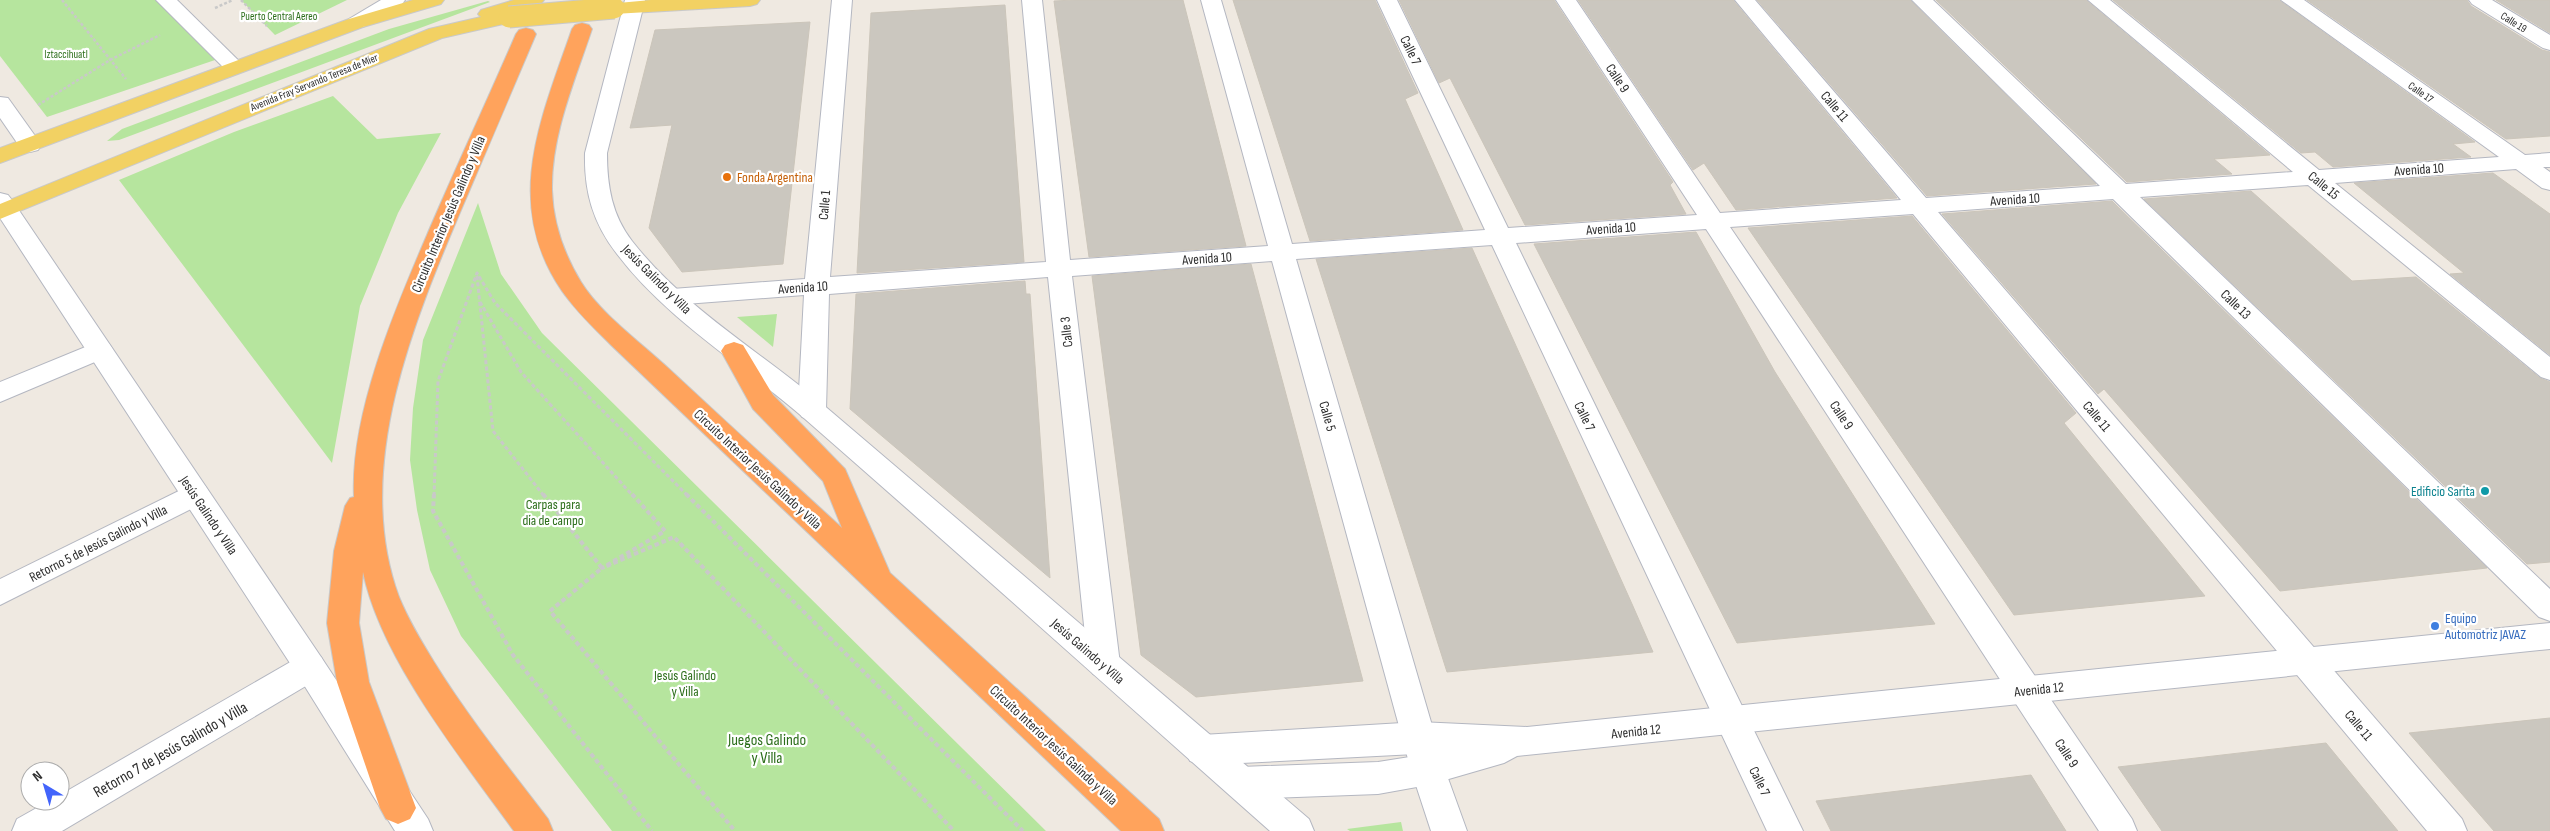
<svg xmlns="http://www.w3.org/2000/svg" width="2550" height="831" viewBox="0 0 2550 831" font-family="'Sofia Sans Condensed',sans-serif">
  <rect width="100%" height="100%" fill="#efe9e1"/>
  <g fill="#b6e59e">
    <path d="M 0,0 L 156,0 L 215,60 L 47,117 L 0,56 Z"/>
    <path d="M 241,0 L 347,0 L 275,35 Z"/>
    <path d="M 488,1 L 490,2 L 119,140 L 107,141 L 122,129 L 389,29 Z"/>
    <path d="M 333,96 L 377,139 L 441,133 L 398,213 L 360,306 L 332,463 L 119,180 L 234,132 Z"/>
    <path d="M 478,203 L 501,274 L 542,333 L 1046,831 L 612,831 L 461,636 L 430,570 L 417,510 L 410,460 L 413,408 L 423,340 Z"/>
    <path d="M 777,314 L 773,347 L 737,317 Z"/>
    <path d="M 1401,822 L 1403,831 L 1350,831 L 1347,829 Z"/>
  </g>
  <g fill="#cbc7bf" stroke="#cbc5ba">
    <path d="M 1074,0 L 1183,0 L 1246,246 L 1089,257 L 1054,1 Z"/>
    <path d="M 1233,0 L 1375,0 L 1418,93 L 1405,99 L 1463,230 L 1310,241 Z"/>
    <path d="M 1399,0 L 1554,0 L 1673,182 L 1670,185 L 1686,214 L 1525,225 L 1450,78 L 1439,83 Z"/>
    <path d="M 1578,0 L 1733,0 L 1897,198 L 1736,210 L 1704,163 L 1693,170 Z"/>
    <path d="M 1757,0 L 1910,0 L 2096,184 L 1927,196 Z"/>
    <path d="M 1936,0 L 2086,0 L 2270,155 L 2214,159 L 2232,174 L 2127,182 Z"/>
    <path d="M 2113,0 L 2279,0 L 2475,142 L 2453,144 L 2471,157 L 2333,167 L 2315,152 L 2301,153 Z"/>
    <path d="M 2307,0 L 2467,0 L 2471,6 L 2542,50 L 2550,52 L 2550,136 L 2506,139 Z"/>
    <path d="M 2496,0 L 2550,0 L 2550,33 Z"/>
    <path d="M 1005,5 L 1024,262 L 857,273 L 871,13 Z"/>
    <path d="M 810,22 L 783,264 L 682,272 L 649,228 L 672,125 L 630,128 L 655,30 Z"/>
    <path d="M 2493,173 L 2550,214 L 2550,355 L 2450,274 L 2464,273 L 2354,183 Z"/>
    <path d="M 2251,191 L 2352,281 L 2416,277 L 2540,378 L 2550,382 L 2550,562 L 2527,564 L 2144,199 Z"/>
    <path d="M 2112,201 L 2487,568 L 2280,591 L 2104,389 L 2098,394 L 1942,214 Z"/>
    <path d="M 1912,216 L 2076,413 L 2064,423 L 2205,596 L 2014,615 L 1748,228 Z"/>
    <path d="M 1696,232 L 1775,372 L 1935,624 L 1737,643 L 1534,244 Z"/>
    <path d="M 1472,248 L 1632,604 L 1653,652 L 1447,672 L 1316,259 Z"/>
    <path d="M 1251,264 L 1363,681 L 1196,697 L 1141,655 L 1092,276 Z"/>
    <path d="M 1025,281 L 1026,294 L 1030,294 L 1050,578 L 850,409 L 856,294 Z"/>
    <path d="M 2550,718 L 2550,831 L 2494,831 L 2409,733 Z"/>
    <path d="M 2326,743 L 2398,831 L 2162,831 L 2118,767 Z"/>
    <path d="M 2031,775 L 2066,831 L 1831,831 L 1816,801 Z"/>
  </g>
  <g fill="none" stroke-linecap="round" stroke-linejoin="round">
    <defs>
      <path id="pedestrian" d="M 0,97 L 8,98 L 38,140 L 41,145 L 38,150 L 30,152 L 22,150 L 0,118 Z"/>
      <g id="minor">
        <path d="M 832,0 L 852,0 L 830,277 L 1046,262 L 1022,0 L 1042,0 L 1070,260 L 1268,246 L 1201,0 L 1221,0 L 1292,244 L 1485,230 L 1377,0 L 1397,0 L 1508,228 L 1697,215 L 1556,0 L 1576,0 L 1720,213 L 1901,200 L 1735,0 L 1755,0 L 1926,198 L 2100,186 L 1912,0 L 1933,0 L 2126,184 L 2293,172 L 2088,0 L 2110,0 L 2319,170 L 2499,157 L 2281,0 L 2304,0 L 2525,155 L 2550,153 L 2550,167 L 2543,167 L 2550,172 L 2550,190 L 2542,188 L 2516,169 L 2335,183 L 2550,357 L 2550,380 L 2541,377 L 2308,185 L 2140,197 L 2550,589 L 2550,621 L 2539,617 L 2113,199 L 1938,212 L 2462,819 L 2467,831 L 2427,831 L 1913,214 L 1730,227 L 2132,819 L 2137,831 L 2099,831 L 1706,229 L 1516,243 L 1803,831 L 1767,831 L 1492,245 L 1296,259 L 1445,770 L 1467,831 L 1431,831 L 1411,770 L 1272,261 L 1072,276 L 1120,664 L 1115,674 L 1104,678 L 1093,674 L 1088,664 L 1048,277 L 829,294 L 826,410 L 822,417 L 812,420 L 802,417 L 798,410 L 804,295 L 672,305 L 663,303 L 659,297 L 663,291 L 672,289 L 805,279 Z"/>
        <path d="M 2469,0 L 2492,0 L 2550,35 L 2550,50 L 2543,48 L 2472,4 Z"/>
        <path d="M 100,341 L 109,344 L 113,350 L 109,356 L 0,402 L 0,382 Z"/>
        <path d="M 195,483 L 205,486 L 210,494 L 205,502 L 0,605 L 0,579 Z"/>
        <path d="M 310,653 L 321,657 L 326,667 L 321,677 L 62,831 L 12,831 L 17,819 L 49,801 L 60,801 L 60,795 L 299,657 Z"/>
      </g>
      <path id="tertiary" d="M 2550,623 L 2550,649 L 1517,756 L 1504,763 L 1428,785 L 1378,794 L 1241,799 L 1229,794 L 1224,783 L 1229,772 L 1241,767 L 1378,762 L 1435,753 L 1202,765 L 1190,761 L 1185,750 L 1190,739 L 1202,735 L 1419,722 L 1527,727 Z"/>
      <g id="secondary">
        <path d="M 156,0 L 177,0 L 241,63 L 244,67 L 241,71 L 234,73 L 227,71 Z"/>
        <path d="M 381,0 L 405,0 L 402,4 L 363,27 L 349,27 L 346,23 L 349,19 Z"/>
        <path d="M 625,0 L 645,0 L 607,153 C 607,186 612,215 632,241 C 684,308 764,354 827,408 C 988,545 1148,682 1309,819 L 1314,831 L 1270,831 C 1115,694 961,555 805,419 C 743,365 667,320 617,254 C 593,223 584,192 585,153 Z"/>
        <path d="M 0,193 L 8,195 L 12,200 L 321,657 L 428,819 L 433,831 L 395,831 L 299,677 L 0,218 Z"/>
      </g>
      <g id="primary">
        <path d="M 413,0 L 444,0 L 441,4 L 363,27 L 0,163 L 0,148 L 349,19 Z"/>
        <path d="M 514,0 L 544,0 L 541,4 L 514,12 L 519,17 L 516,21 L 442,38 L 0,219 L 0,204 L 429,29 L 481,17 L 478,14 L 481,10 Z"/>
        <path d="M 651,0 L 760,0 L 757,4 L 750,6 L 614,14 L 607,12 L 604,8 L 607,4 Z"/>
      </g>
      <g id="motorway">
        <path d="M 582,23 L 589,25 L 592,29 C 575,80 551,135 552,190 C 553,223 564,254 581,282 C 600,313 640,342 667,367 C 725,421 784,475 842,528 L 823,481 L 753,409 L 721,351 L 725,345 L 734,342 L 743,345 L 773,395 L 845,469 L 890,573 L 1159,819 L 1164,831 L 1121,831 L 611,345 C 594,328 576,311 562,291 C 502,203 541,119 572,29 L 575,25 Z"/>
        <path d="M 526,28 L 533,30 L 536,34 C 514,86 492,138 470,189 C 418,311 350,464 399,597 C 408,619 421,641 434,662 C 468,717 509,768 548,819 L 553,831 L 514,831 C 462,759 381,659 363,572 L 359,623 L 369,682 L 416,808 L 410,819 L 398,824 L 386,819 L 380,808 L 337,682 L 327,623 L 334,551 L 345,506 L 350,498 L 354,497 C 350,412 397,305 430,228 C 458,163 488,99 516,34 L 519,30 Z"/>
      </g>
    </defs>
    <use href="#pedestrian" stroke="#b4b7c1" stroke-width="2"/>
    <use href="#minor" stroke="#b4b7c1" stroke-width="2"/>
    <use href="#tertiary" stroke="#b4b7c1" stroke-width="2"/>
    <use href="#secondary" stroke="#b4b7c1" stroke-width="2"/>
    <use href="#primary" stroke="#c9c9c9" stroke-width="2"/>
    <use href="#motorway" stroke="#c9c9c9" stroke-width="2"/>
    <g stroke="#c9c9c9" stroke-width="2.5" stroke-dasharray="3 2" stroke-linecap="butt">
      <path d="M 62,0 L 126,79"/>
      <path d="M 241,0 L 267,26"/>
      <path d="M 215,8 L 233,0"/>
      <path d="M 38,105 L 110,60 L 160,35"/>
    </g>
    <g stroke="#c9c9c9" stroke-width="3" stroke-dasharray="4 2.5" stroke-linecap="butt">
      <path d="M 477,276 L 493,431 L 544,496"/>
      <path d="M 480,302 L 521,372 L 633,496"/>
      <path d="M 434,496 L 438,381 L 477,273 L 495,303 L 688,496"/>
    </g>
    <g stroke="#c9c9c9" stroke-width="4" stroke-dasharray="4.5 3" stroke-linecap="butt">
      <path d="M 434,494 L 433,511 L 513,655 L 652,831"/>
      <path d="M 543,494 L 602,568 L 550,611 L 735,831"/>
      <path d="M 632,494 L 665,531 L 602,568 L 674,537 L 954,831"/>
      <path d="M 686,494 L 1023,831"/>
    </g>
    <use href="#pedestrian" fill="#fff" fill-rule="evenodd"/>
    <use href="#minor" fill="#fff" fill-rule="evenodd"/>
    <use href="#tertiary" fill="#fff" fill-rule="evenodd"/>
    <use href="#secondary" fill="#fff" fill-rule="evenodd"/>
    <use href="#primary" fill="#f2d163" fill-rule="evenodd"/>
    <use href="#motorway" fill="#ffa35c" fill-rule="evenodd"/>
    <defs>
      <path id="primary-bridge" d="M 509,17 L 614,8"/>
    </defs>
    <use href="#primary-bridge" stroke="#c9c9c9" stroke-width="23" stroke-linecap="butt"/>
    <use href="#primary-bridge" stroke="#f2d163" stroke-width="21"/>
  </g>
  <circle fill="#e8710a" stroke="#fff" stroke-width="2" cx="727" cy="177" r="5"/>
  <circle fill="#0f9aa8" stroke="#fff" stroke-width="2" cx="2485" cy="491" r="5"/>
  <circle fill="#3f7fe0" stroke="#fff" stroke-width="2" cx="2435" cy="626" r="5"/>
  <g text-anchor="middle" stroke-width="4.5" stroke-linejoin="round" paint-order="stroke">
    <g font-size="11" fill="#2c6e1b" stroke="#fff">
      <text x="279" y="20">Puerto Central Aereo</text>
      <text x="66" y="58">Iztaccihuatl</text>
    </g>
    <g font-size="11" fill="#2e2e2e" stroke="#fff">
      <text transform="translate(2514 22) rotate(32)" y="4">Calle 19</text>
      <text transform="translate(314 82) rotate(-22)" y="4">Avenida Fray Servando Teresa de Mier</text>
      <text transform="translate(2421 92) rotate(35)" y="4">Calle 17</text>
    </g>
    <g font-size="14" fill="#2e2e2e" stroke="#fff">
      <text transform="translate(1411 50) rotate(64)" y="5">Calle 7</text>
      <text transform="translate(1618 78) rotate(56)" y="5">Calle 9</text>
      <text transform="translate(1835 106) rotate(50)" y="5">Calle 11</text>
      <text transform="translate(2419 169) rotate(-4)" y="5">Avenida 10</text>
      <text transform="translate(2324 185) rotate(39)" y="5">Calle 15</text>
      <text transform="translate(2015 199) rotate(-4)" y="5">Avenida 10</text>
      <text transform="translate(824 205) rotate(-85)" y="5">Calle 1</text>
      <text transform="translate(448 214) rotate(-67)" y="5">Circuito Interior Jesús Galindo y Villa</text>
      <text transform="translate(1611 228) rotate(-4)" y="5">Avenida 10</text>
      <text transform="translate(1207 258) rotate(-4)" y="5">Avenida 10</text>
      <text transform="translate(657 279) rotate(45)" y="5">Jesús Galindo y Villa</text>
      <text transform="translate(803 287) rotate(-4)" y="5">Avenida 10</text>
      <text transform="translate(2236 304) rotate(44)" y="5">Calle 13</text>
      <text transform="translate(1066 332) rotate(-96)" y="5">Calle 3</text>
      <text transform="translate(1842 415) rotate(56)" y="5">Calle 9</text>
      <text transform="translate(1328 416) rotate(74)" y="5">Calle 5</text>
      <text transform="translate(1585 416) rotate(64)" y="5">Calle 7</text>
      <text transform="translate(2097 416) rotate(50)" y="5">Calle 11</text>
      <text transform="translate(758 469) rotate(43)" y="5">Circuito Interior Jesús Galindo y Villa</text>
      <text transform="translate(209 515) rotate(56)" y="5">Jesús Galindo y Villa</text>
      <text transform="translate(98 543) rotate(-27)" y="5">Retorno 5 de Jesús Galindo y Villa</text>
      <text transform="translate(1088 651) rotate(41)" y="5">Jesús Galindo y Villa</text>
      <text transform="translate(2039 689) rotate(-6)" y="5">Avenida 12</text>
      <text transform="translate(2359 725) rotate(50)" y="5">Calle 11</text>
      <text transform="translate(1636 731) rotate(-6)" y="5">Avenida 12</text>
      <text transform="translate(1054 745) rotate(43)" y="5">Circuito Interior Jesús Galindo y Villa</text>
      <text transform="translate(2067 753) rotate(56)" y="5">Calle 9</text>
      <text transform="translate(1760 781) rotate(64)" y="5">Calle 7</text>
    </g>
    <g font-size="14" fill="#c56008" stroke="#fff" text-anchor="start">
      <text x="737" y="182">Fonda Argentina</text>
    </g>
    <g font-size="14" fill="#0d838f" stroke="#fff" text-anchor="end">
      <text x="2475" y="496">Edificio Sarita</text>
    </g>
    <g font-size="14" fill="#2c6e1b" stroke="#fff">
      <text x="553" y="509">Carpas para<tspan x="553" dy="16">dia de campo</tspan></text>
      <text x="685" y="680">Jesús Galindo<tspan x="685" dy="16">y Villa</tspan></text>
    </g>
    <g font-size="14" fill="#366cbe" stroke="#fff" text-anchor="start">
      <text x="2445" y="623">Equipo<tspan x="2445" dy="16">Automotriz JAVAZ</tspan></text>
    </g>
    <g font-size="16" fill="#2c6e1b" stroke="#fff">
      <text x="767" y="745">Juegos Galindo<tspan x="767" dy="18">y Villa</tspan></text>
    </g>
    <g font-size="16" fill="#2e2e2e" stroke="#fff">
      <text transform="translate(170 749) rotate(-30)" y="6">Retorno 7 de Jesús Galindo y Villa</text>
    </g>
  </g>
  <g transform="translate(45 786) rotate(322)"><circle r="24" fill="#ffffff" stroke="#ababab"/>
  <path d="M0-4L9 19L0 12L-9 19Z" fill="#4264fb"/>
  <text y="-8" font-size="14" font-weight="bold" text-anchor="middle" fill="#2e2e2e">N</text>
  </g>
</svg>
